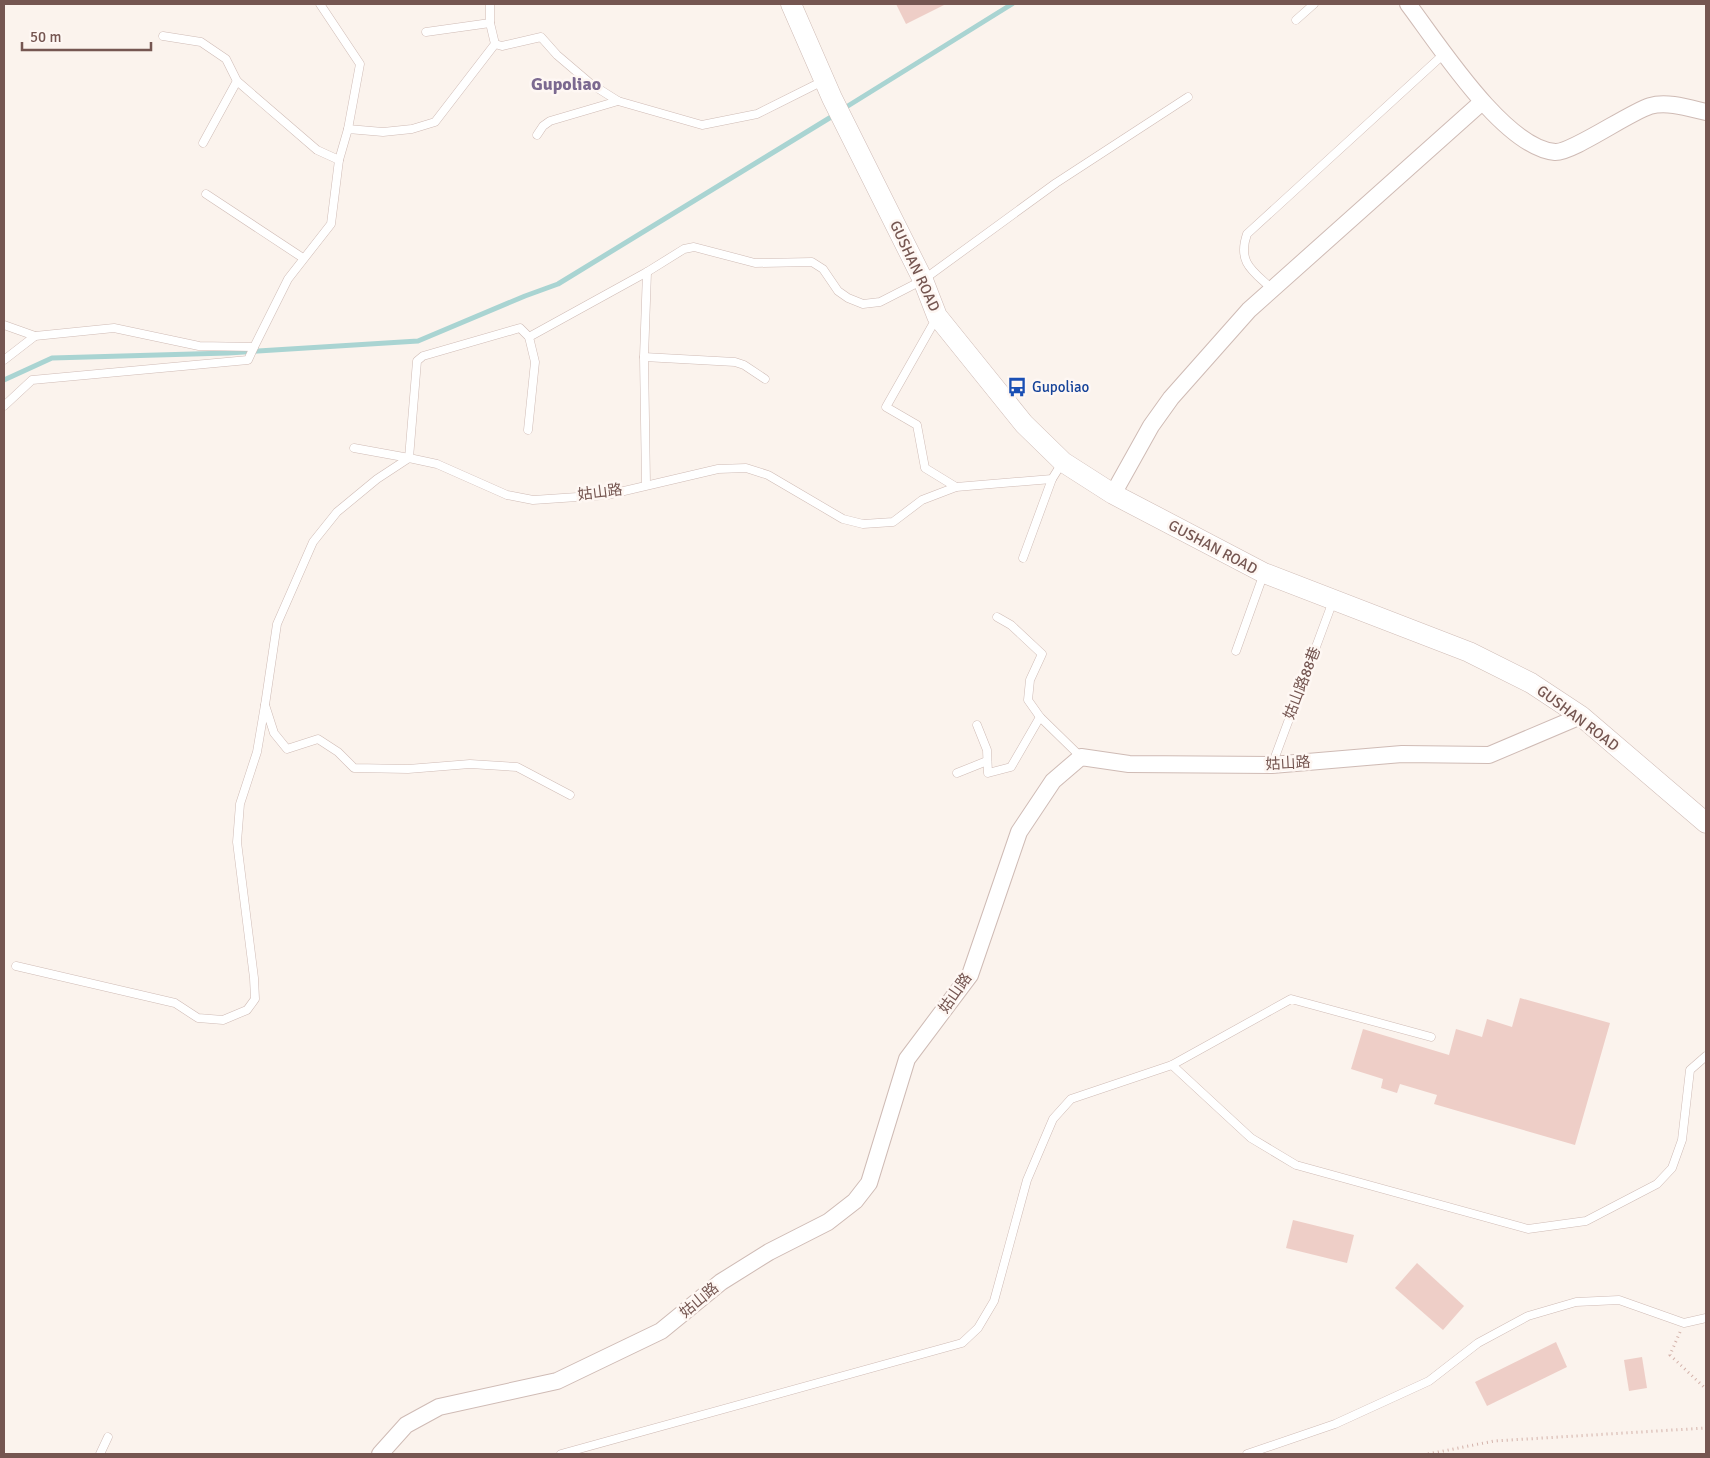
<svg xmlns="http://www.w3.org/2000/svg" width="1710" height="1458" viewBox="0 0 1710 1458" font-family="Signika,'Noto Sans TC',sans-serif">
  <rect width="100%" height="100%" fill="#fbf3ed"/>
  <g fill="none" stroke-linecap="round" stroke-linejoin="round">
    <g stroke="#a9d4d2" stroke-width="5">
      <path d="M 843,109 L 1012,4"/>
      <path d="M 4,380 L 52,358 L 228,353 L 418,341 L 525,296 L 558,284 L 836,114"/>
    </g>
  </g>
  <g fill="#eecec7">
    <path d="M 896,4 L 946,4 L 906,24 Z"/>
    <path d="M 1520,998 L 1610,1023 L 1575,1145 L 1434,1104 L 1437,1095 L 1400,1084 L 1397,1093 L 1381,1088 L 1383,1079 L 1351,1069 L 1363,1029 L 1449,1055 L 1456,1029 L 1482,1037 L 1487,1019 L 1512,1027 Z"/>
    <path d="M 1293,1220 L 1354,1235 L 1347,1263 L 1286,1248 Z"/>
    <path d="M 1417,1263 L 1464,1306 L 1443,1330 L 1395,1288 Z"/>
    <path d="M 1556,1342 L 1567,1367 L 1487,1406 L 1475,1382 Z"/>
    <path d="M 1642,1357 L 1647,1388 L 1629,1391 L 1624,1360 Z"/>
  </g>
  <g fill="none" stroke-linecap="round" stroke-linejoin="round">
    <defs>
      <g id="service">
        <path d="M 320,4 L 360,64 L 348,129"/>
        <path d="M 1296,20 L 1314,4"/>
        <path d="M 426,32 L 490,23"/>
        <path d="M 163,36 L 201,42 L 226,59 L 237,81 L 317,150 L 339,160 L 348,129 L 383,132 L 412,129 L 435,122 L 495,44 L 490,23 L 490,4"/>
        <path d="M 495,44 L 502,46 L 541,37 L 557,55 L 591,84 L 618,101 L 702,125 L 757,114 L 823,81"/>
        <path d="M 537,135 L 543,126 L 550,121 L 618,101"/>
        <path d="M 203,143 L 237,81"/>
        <path d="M 206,194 L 303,258"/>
        <path d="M 1272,289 C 1253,271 1237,263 1247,234 L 1445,53"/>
        <path d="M 937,317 L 886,407 L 917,425 L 925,468 L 956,487"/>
        <path d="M 4,325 L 35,336 L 4,360"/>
        <path d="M 35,336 L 114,328 L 199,346 L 254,347 L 288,279 L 331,224 L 339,160"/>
        <path d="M 644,357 L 735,362 L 744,365 L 765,379"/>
        <path d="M 4,406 L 32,380 L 248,360 L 254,347"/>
        <path d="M 528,430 L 535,362 L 529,337 L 647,272 L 684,249 L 694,247 L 755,263 L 812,262 L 823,269 L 838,291 L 848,298 L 863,304 L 880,302 L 923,280 L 1056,183 L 1188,97"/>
        <path d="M 354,448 L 409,458 L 417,361 L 423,356 L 520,328 L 529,337"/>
        <path d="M 646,484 L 644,357 L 647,272"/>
        <path d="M 1023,558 L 1052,479"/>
        <path d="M 997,617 L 1011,625 L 1042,654 L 1030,680 L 1028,700 L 1040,717 L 1081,757"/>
        <path d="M 1236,651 L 1264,573"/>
        <path d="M 265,705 L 277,624 L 313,542 L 337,512 L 377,479 L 409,458 L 437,464 L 507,495 L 533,500 L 607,495 L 718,469 L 746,468 L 768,475 L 843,519 L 863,524 L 893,522 L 922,500 L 956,487 L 1052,479 L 1062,463"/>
        <path d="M 977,725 L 987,750 L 988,773 L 1011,767 L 1040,717"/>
        <path d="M 1272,765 L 1333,601"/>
        <path d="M 957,773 L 987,761"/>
        <path d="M 16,966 L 175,1003 L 198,1018 L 223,1020 L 247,1010 L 255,999 L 254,978 L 237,842 L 240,804 L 257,752 L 265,705 L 274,733 L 287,749 L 318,739 L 338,752 L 354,768 L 408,769 L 470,764 L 517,767 L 570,795"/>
        <path d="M 1172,1065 L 1251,1138 L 1296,1165 L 1528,1229 L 1586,1221 L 1657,1184 L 1672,1168 L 1682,1140 L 1690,1070 L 1706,1056"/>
        <path d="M 100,1454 L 108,1437"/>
        <path d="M 561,1454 L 962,1343 L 978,1328 L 994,1301 L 1027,1180 L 1053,1119 L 1071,1099 L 1172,1065 L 1291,999 L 1431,1037"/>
        <path d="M 1247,1454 L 1335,1424 L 1429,1381 L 1478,1343 L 1528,1316 L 1576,1302 L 1619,1300 L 1684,1323 L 1706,1318"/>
      </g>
      <g id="minor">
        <path d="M 1408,4 C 1437,42 1504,148 1555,152 C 1572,153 1628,113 1650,106 C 1667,101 1689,108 1706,112"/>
        <path d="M 1113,494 L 1151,426 L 1171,398 L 1249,310 L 1482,102"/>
        <path d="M 380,1454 L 406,1425 L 439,1407 L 557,1381 L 661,1331 L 721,1282 L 769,1252 L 828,1222 L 855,1201 L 869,1183 L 907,1059 L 970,975 L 1019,832 L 1053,781 L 1081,757 L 1129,764 L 1272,765 L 1402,754 L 1489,755 L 1581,716"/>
      </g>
      <path id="tertiary" d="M 791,4 L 832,98 L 923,280 L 937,316 L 1024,424 L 1063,462 L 1113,494 L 1264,573 L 1469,652 L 1531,683 L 1581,716 L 1706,823"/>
    </defs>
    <use href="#service" stroke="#cfbbb5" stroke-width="9"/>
    <use href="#minor" stroke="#cfbbb5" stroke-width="18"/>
    <use href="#tertiary" stroke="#cfbbb5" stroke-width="21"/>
    <g stroke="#d3b1a9" stroke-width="3" stroke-dasharray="1 4" stroke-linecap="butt">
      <path d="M 1680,1332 L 1670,1355 L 1706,1389"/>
      <path d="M 1428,1454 L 1494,1441 L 1706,1428"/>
    </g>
    <use href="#service" stroke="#fff" stroke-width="8"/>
    <use href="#minor" stroke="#fff" stroke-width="16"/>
    <use href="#tertiary" stroke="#fff" stroke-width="20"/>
  </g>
  <defs>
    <symbol id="bus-bare" viewBox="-9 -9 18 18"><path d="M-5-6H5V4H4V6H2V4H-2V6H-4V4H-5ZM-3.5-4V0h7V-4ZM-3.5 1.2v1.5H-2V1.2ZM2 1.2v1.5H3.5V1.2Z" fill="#1a4fb4" stroke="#fef7f3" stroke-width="2.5" paint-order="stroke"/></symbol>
  </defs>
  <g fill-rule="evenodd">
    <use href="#bus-bare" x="1003" y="373" width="28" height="28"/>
  </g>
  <g text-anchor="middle" stroke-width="5" stroke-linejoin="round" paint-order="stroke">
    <g font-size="15" fill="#755651" stroke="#fef7f3">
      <text transform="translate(915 266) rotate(65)" y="5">GUSHAN ROAD</text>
      <text transform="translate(600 492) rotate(-7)" y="5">姑山路</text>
      <text transform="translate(1213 547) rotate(28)" y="5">GUSHAN ROAD</text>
      <text transform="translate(1302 683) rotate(-69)" y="5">姑山路88巷</text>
      <text transform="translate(1578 718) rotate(37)" y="5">GUSHAN ROAD</text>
      <text transform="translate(1288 763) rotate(-3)" y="5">姑山路</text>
      <text transform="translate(955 993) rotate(-55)" y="5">姑山路</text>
      <text transform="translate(699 1300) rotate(-40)" y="5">姑山路</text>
    </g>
    <g font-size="15" fill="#164399" stroke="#fef7f3" text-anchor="start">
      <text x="1032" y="392">Gupoliao</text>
    </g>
    <g font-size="18" font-weight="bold" fill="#7b6990" stroke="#fef7f3">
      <text x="566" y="90">Gupoliao</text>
    </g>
  </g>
  <rect width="1710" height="1458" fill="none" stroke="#755651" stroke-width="10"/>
  <path d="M22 42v8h129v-8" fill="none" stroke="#755651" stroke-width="2.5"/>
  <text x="30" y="42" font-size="15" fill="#755651" stroke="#fef7f3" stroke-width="4" paint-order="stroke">50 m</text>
</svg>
